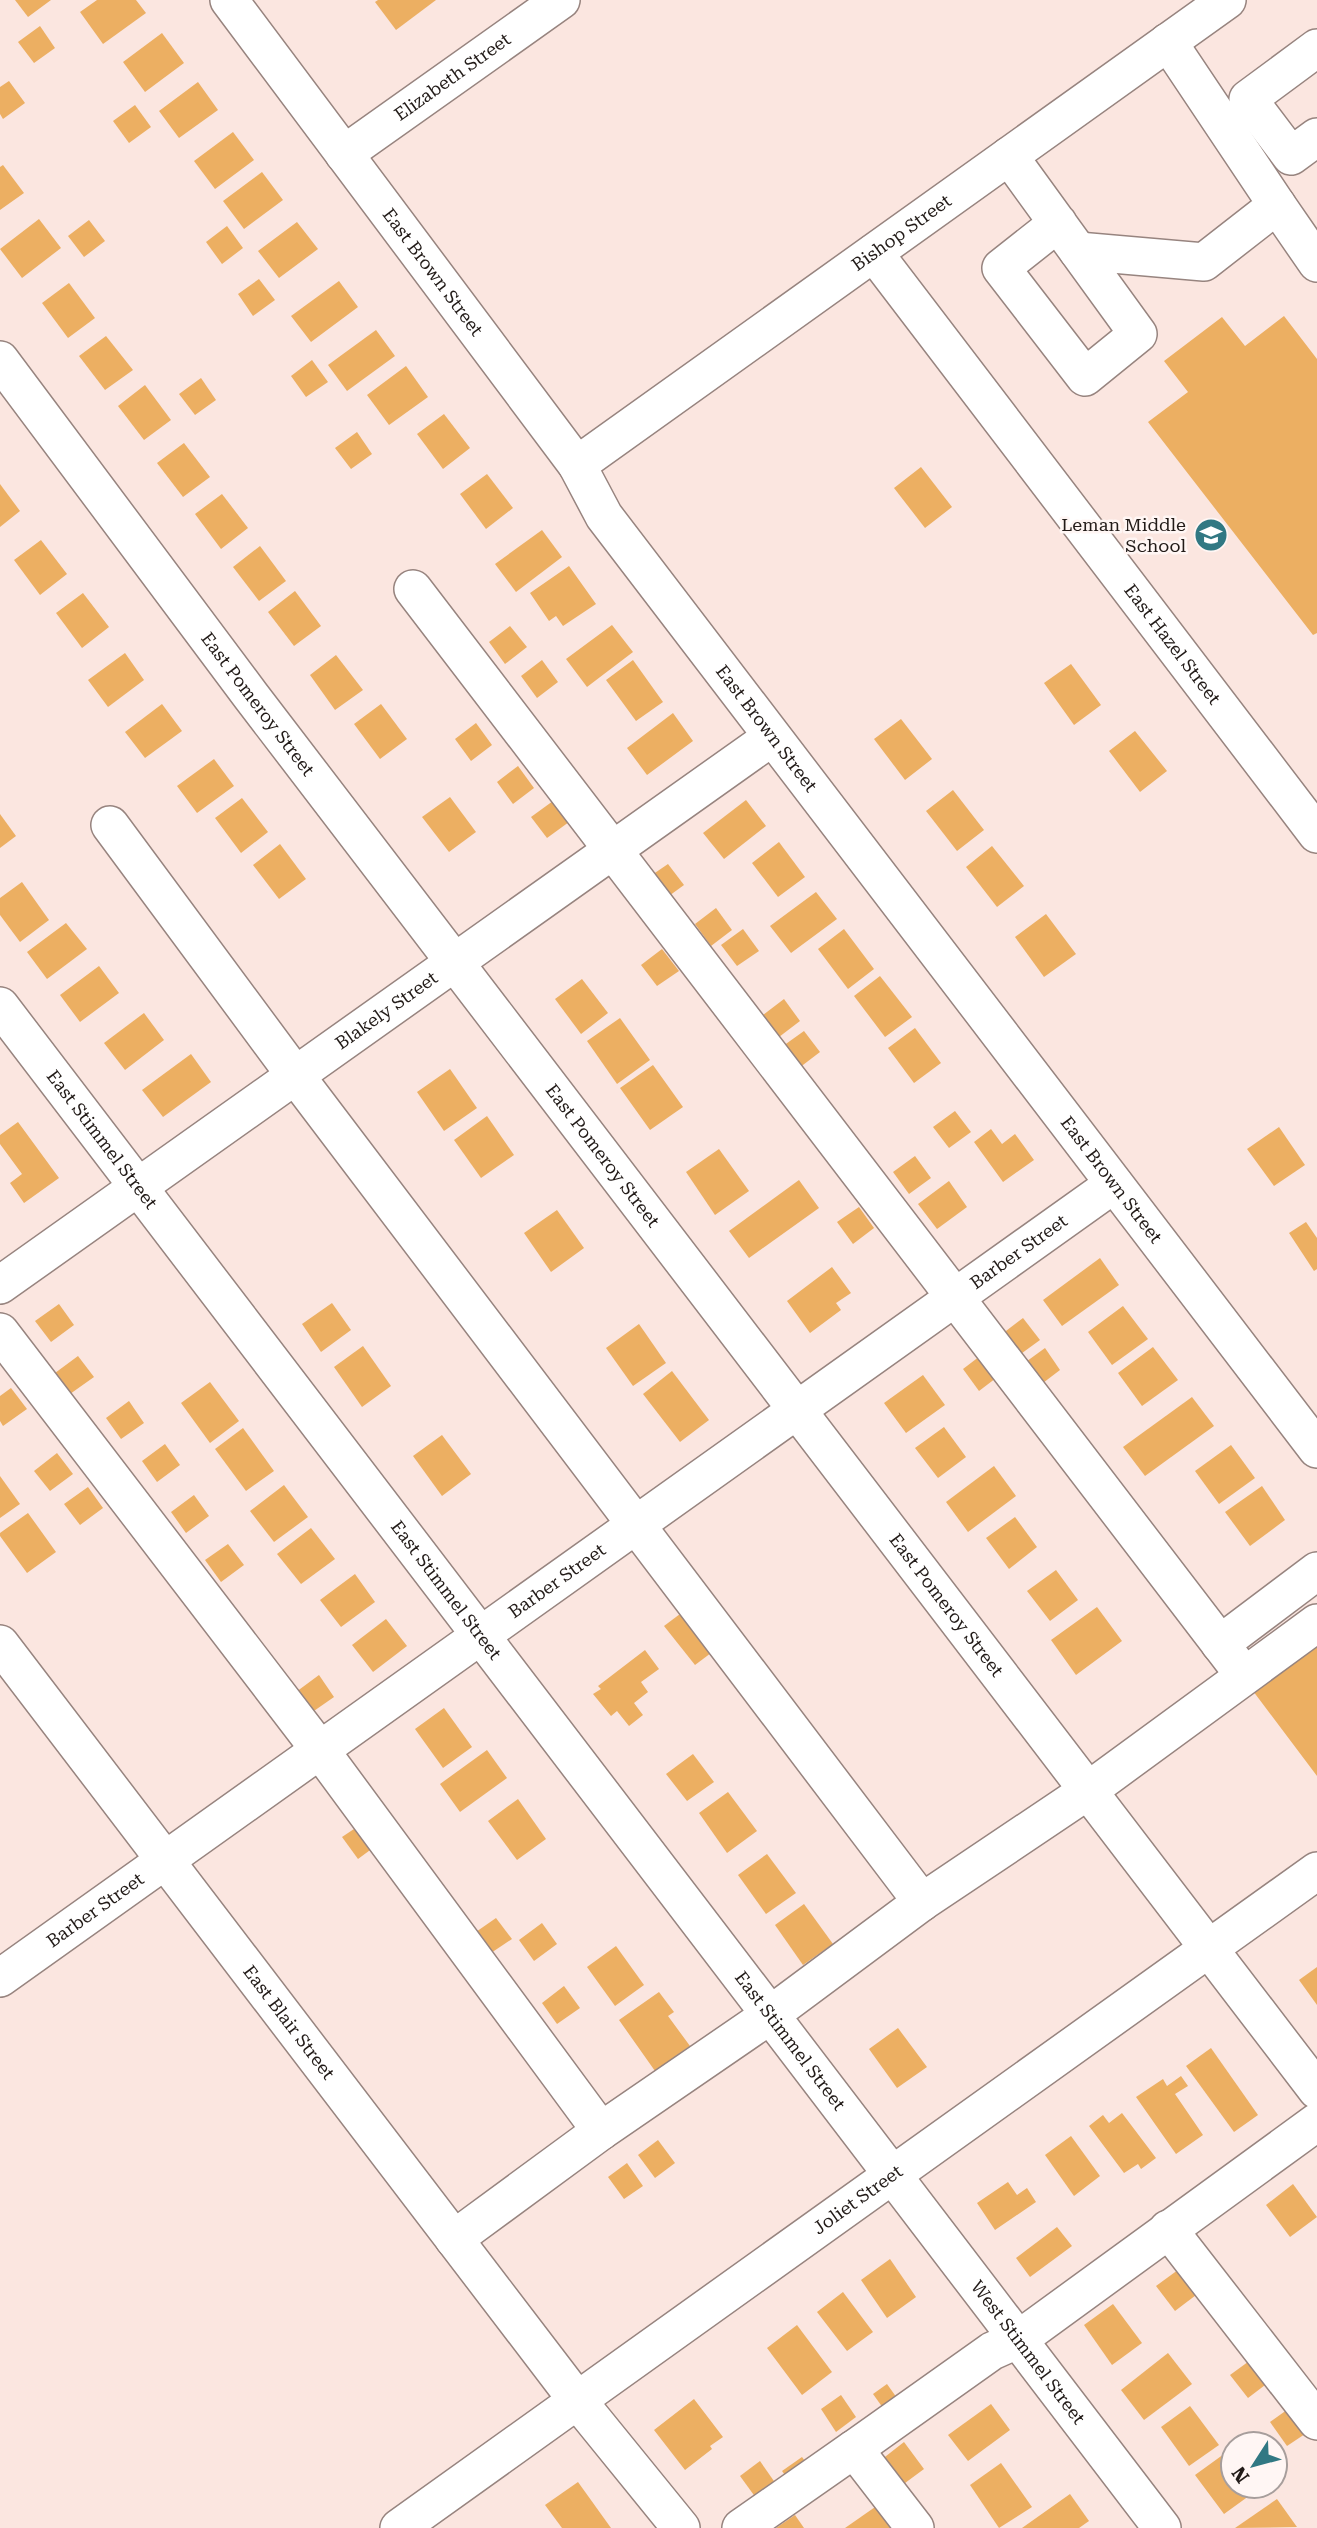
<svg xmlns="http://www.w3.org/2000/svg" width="1317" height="2528" viewBox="0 0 1317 2528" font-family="'Roboto Serif',serif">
  <rect width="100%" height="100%" fill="#fbe6e0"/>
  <g fill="#ecaf62">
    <path d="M 15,0 L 51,0 L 28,17 Z"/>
    <path d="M 97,0 L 136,0 L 146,13 L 103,44 L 80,12 Z"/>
    <path d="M 378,0 L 436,0 L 396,30 L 375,2 Z"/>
    <path d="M 40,26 L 55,48 L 34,63 L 18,42 Z"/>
    <path d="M 162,33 L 184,63 L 145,92 L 123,62 Z"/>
    <path d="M 9,81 L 25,103 L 3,119 L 0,114 L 0,87 Z"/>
    <path d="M 198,82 L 218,110 L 179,138 L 159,111 Z"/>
    <path d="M 135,105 L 151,127 L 129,143 L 113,121 Z"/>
    <path d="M 233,132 L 254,160 L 215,189 L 194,161 Z"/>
    <path d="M 3,165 L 24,193 L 0,210 L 0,167 Z"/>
    <path d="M 262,172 L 283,200 L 244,229 L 223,201 Z"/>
    <path d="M 39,219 L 61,248 L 22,278 L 0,249 Z"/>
    <path d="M 89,220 L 105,241 L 84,257 L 68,236 Z"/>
    <path d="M 297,222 L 318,249 L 279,278 L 258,251 Z"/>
    <path d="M 227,226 L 243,248 L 222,264 L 206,242 Z"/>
    <path d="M 259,279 L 275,300 L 253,316 L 238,294 Z"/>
    <path d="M 339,281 L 358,307 L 311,342 L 291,316 Z"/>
    <path d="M 69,283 L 95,318 L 68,338 L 42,303 Z"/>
    <path d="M 1284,316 L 1317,359 L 1317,633 L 1313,635 L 1148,422 L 1188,392 L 1164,361 L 1222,317 L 1245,346 Z"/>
    <path d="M 376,330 L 395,356 L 347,391 L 328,365 Z"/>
    <path d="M 106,336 L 133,370 L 105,390 L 79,356 Z"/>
    <path d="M 312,360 L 328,382 L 306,397 L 291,376 Z"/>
    <path d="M 406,366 L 428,397 L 389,425 L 367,395 Z"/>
    <path d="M 201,378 L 216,400 L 195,415 L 179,394 Z"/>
    <path d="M 145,385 L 171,420 L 144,440 L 118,406 Z"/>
    <path d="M 444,414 L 470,448 L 443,469 L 417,434 Z"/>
    <path d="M 357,432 L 372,454 L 351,469 L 335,448 Z"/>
    <path d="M 184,443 L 210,477 L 183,497 L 157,463 Z"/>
    <path d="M 921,467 L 952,507 L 925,528 L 894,488 Z"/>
    <path d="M 487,474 L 513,508 L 486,529 L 460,494 Z"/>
    <path d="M 0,484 L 20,511 L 0,527 Z"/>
    <path d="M 222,494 L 248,528 L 221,549 L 195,514 Z"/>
    <path d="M 542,530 L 562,557 L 516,592 L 495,564 Z"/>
    <path d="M 41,540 L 67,574 L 40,595 L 14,560 Z"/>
    <path d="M 260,546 L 286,581 L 259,601 L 233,567 Z"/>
    <path d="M 569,566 L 596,604 L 563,626 L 556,616 L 549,621 L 530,593 Z"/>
    <path d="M 295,591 L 321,626 L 294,646 L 268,612 Z"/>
    <path d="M 83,593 L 109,627 L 82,648 L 56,613 Z"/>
    <path d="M 612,625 L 633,652 L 587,687 L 566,659 Z"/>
    <path d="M 510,626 L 527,647 L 505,664 L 489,642 Z"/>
    <path d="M 125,653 L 144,680 L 108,707 L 88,680 Z"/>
    <path d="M 336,655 L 363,690 L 335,710 L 310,675 Z"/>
    <path d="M 542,660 L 558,682 L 537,698 L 521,676 Z"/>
    <path d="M 633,660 L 663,702 L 636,721 L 606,680 Z"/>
    <path d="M 1071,664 L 1101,705 L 1074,725 L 1044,683 Z"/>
    <path d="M 162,704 L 182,731 L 145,758 L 125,732 Z"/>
    <path d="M 381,704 L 407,739 L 380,759 L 354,724 Z"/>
    <path d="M 673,713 L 693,741 L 647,775 L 627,748 Z"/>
    <path d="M 901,719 L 932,759 L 905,780 L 874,739 Z"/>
    <path d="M 476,723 L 492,745 L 471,761 L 455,739 Z"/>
    <path d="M 1135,731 L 1167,771 L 1140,792 L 1109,751 Z"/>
    <path d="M 214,759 L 234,786 L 197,813 L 177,786 Z"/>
    <path d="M 518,766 L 534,788 L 513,804 L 497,782 Z"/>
    <path d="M 953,790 L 984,830 L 957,851 L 926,811 Z"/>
    <path d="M 450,797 L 476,832 L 449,852 L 422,817 Z"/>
    <path d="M 242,798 L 268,832 L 241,853 L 215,818 Z"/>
    <path d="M 746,800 L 766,826 L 724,859 L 703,833 Z"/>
    <path d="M 553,801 L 569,822 L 547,838 L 531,817 Z"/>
    <path d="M 0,814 L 16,836 L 0,848 Z"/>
    <path d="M 779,842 L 805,877 L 778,897 L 752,863 Z"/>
    <path d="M 280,844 L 306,879 L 279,899 L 253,865 Z"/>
    <path d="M 992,846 L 1024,886 L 997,907 L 966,867 Z"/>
    <path d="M 668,864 L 684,885 L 662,901 L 646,879 Z"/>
    <path d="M 22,882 L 49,920 L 20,942 L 0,915 L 0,898 Z"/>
    <path d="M 816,892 L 837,919 L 791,953 L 770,926 Z"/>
    <path d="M 716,908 L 732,930 L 711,946 L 695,924 Z"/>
    <path d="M 1046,914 L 1076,954 L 1044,977 L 1015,937 Z"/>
    <path d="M 66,923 L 87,949 L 47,979 L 27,952 Z"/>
    <path d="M 743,929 L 759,951 L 737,966 L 721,945 Z"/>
    <path d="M 844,929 L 874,969 L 848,989 L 818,949 Z"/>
    <path d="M 662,949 L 679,971 L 657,986 L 641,965 Z"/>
    <path d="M 99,966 L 119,993 L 80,1022 L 60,995 Z"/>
    <path d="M 880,976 L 912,1017 L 885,1037 L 854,996 Z"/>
    <path d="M 582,979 L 608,1013 L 581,1034 L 555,999 Z"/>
    <path d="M 784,999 L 800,1021 L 779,1037 L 763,1015 Z"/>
    <path d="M 144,1013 L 164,1040 L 125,1070 L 104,1043 Z"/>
    <path d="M 620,1018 L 650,1060 L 617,1084 L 587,1041 Z"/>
    <path d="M 915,1028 L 941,1063 L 914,1083 L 888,1048 Z"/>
    <path d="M 804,1031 L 820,1052 L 799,1068 L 783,1046 Z"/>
    <path d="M 191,1054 L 211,1082 L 163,1117 L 142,1090 Z"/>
    <path d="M 653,1065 L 683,1107 L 650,1130 L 620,1088 Z"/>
    <path d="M 450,1069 L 477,1108 L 444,1131 L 417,1092 Z"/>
    <path d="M 955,1111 L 971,1132 L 949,1148 L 933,1127 Z"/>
    <path d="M 487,1116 L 514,1155 L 481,1178 L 454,1140 Z"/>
    <path d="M 18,1122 L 59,1178 L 24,1203 L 10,1183 L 22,1174 L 0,1144 L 0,1135 Z"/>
    <path d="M 1279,1127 L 1305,1165 L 1274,1186 L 1247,1149 Z"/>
    <path d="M 991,1129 L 1002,1144 L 1015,1134 L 1034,1160 L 1003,1182 L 974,1142 Z"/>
    <path d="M 719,1149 L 749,1191 L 715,1215 L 686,1172 Z"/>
    <path d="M 915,1156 L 931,1178 L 909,1194 L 893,1172 Z"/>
    <path d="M 799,1180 L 819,1208 L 749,1258 L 729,1231 Z"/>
    <path d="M 949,1181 L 967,1207 L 937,1229 L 918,1204 Z"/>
    <path d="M 859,1207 L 874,1228 L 853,1244 L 837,1222 Z"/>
    <path d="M 557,1210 L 584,1248 L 551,1272 L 524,1233 Z"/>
    <path d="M 1306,1222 L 1317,1238 L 1317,1269 L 1314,1271 L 1289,1233 Z"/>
    <path d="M 1100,1258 L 1119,1285 L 1062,1326 L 1043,1300 Z"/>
    <path d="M 832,1267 L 851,1293 L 836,1303 L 841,1310 L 810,1333 L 787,1301 Z"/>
    <path d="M 332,1303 L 351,1330 L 321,1352 L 302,1324 Z"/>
    <path d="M 59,1304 L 74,1325 L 51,1342 L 35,1321 Z"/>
    <path d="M 1123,1306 L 1148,1339 L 1112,1365 L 1088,1332 Z"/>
    <path d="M 1023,1318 L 1040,1340 L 1018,1356 L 1002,1334 Z"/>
    <path d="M 639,1324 L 666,1363 L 633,1386 L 606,1348 Z"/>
    <path d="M 363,1346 L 391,1386 L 362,1407 L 334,1367 Z"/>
    <path d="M 1153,1347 L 1178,1380 L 1142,1406 L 1118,1373 Z"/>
    <path d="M 1045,1348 L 1060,1370 L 1039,1386 L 1023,1364 Z"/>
    <path d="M 984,1353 L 1000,1375 L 979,1391 L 963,1369 Z"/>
    <path d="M 78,1356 L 94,1377 L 70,1394 L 55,1373 Z"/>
    <path d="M 672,1371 L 709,1420 L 680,1442 L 643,1394 Z"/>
    <path d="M 923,1375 L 945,1405 L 906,1433 L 884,1403 Z"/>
    <path d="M 210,1382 L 239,1421 L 210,1443 L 181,1403 Z"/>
    <path d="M 11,1388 L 27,1409 L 3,1426 L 0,1421 L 0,1396 Z"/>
    <path d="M 1192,1397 L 1214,1426 L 1145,1476 L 1123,1447 Z"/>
    <path d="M 129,1401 L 144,1423 L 121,1439 L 106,1418 Z"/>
    <path d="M 944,1427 L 966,1457 L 938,1478 L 915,1448 Z"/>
    <path d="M 243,1428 L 274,1471 L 246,1491 L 215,1449 Z"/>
    <path d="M 442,1435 L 471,1474 L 442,1496 L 413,1456 Z"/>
    <path d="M 165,1444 L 180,1465 L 157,1482 L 142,1461 Z"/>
    <path d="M 1231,1445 L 1255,1478 L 1219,1504 L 1195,1471 Z"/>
    <path d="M 57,1453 L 73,1474 L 50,1491 L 34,1471 Z"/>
    <path d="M 994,1466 L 1016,1496 L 968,1532 L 946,1502 Z"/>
    <path d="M 0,1476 L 20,1504 L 0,1518 Z"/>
    <path d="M 284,1485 L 308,1517 L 274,1542 L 250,1511 Z"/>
    <path d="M 1262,1486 L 1285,1520 L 1250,1546 L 1225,1512 Z"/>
    <path d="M 88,1487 L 103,1508 L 80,1525 L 64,1504 Z"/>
    <path d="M 194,1495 L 209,1516 L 186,1533 L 171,1512 Z"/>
    <path d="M 28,1513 L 56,1552 L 27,1573 L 0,1536 L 0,1533 Z"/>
    <path d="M 1015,1517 L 1037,1547 L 1009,1569 L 986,1538 Z"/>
    <path d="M 311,1528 L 335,1559 L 301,1584 L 277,1554 Z"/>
    <path d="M 228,1544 L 244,1565 L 221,1582 L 205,1560 Z"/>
    <path d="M 1056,1570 L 1078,1600 L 1050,1621 L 1027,1591 Z"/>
    <path d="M 355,1574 L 375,1602 L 341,1627 L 320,1600 Z"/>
    <path d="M 1097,1607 L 1122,1641 L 1076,1675 L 1051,1640 Z"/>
    <path d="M 684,1611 L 715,1650 L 695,1665 L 664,1626 Z"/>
    <path d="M 386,1619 L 407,1646 L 373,1672 L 352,1645 Z"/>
    <path d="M 1317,1647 L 1317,1776 L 1247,1683 L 1294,1648 L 1302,1658 Z"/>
    <path d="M 645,1650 L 659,1669 L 641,1682 L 648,1692 L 634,1703 L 643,1715 L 629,1726 L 617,1711 L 611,1716 L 593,1694 L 601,1689 L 598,1686 Z"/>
    <path d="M 319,1675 L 334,1697 L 311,1713 L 296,1692 Z"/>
    <path d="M 444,1708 L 472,1747 L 443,1768 L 415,1729 Z"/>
    <path d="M 487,1750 L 507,1778 L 460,1812 L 440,1784 Z"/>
    <path d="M 693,1754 L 714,1782 L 687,1801 L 666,1774 Z"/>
    <path d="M 728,1792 L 757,1831 L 727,1853 L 699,1813 Z"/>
    <path d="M 518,1799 L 546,1839 L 517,1860 L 488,1821 Z"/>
    <path d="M 366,1821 L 381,1842 L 358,1859 L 342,1837 Z"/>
    <path d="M 767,1854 L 796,1893 L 766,1914 L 738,1875 Z"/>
    <path d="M 804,1904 L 833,1944 L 803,1965 L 775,1925 Z"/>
    <path d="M 496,1918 L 512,1939 L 488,1955 L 473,1934 Z"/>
    <path d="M 542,1923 L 557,1944 L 534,1961 L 519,1940 Z"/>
    <path d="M 616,1946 L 644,1985 L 615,2006 L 587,1967 Z"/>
    <path d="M 1317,1967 L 1317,2005 L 1299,1980 Z"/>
    <path d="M 564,1986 L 580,2008 L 557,2024 L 542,2003 Z"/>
    <path d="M 659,1992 L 674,2012 L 668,2016 L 690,2046 L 655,2071 L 619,2020 Z"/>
    <path d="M 898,2028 L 927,2067 L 897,2088 L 869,2049 Z"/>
    <path d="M 1211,2048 L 1258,2115 L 1234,2132 L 1186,2066 Z"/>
    <path d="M 1181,2076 L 1188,2086 L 1175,2094 L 1203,2135 L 1176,2154 L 1136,2097 L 1163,2079 L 1167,2086 Z"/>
    <path d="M 1122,2113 L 1156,2158 L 1141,2169 L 1138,2164 L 1124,2173 L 1089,2126 L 1103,2115 L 1109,2123 Z"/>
    <path d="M 1071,2136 L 1100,2176 L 1074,2196 L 1045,2155 Z"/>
    <path d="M 658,2140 L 675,2163 L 655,2178 L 638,2155 Z"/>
    <path d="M 627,2163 L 643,2186 L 624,2199 L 608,2177 Z"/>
    <path d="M 1008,2182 L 1017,2195 L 1027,2188 L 1036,2202 L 995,2230 L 977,2203 Z"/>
    <path d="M 1293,2184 L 1317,2217 L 1290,2237 L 1266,2205 Z"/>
    <path d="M 1057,2227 L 1072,2246 L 1030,2277 L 1016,2258 Z"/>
    <path d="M 890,2259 L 916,2297 L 887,2318 L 861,2280 Z"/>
    <path d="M 1182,2267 L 1200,2292 L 1175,2311 L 1156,2286 Z"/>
    <path d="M 843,2292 L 873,2332 L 847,2351 L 817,2312 Z"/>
    <path d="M 1113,2304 L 1142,2343 L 1112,2365 L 1084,2325 Z"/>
    <path d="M 797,2325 L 832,2372 L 802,2395 L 767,2348 Z"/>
    <path d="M 1168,2353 L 1192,2384 L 1144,2420 L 1121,2390 Z"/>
    <path d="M 1252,2359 L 1269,2382 L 1248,2398 L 1230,2375 Z"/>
    <path d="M 887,2384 L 902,2405 L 888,2415 L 873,2394 Z"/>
    <path d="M 841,2395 L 856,2417 L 836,2432 L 821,2409 Z"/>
    <path d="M 694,2399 L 723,2437 L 710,2446 L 712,2449 L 685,2470 L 654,2430 Z"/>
    <path d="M 991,2404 L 1010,2430 L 968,2461 L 948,2435 Z"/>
    <path d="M 1190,2406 L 1219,2445 L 1189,2466 L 1161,2427 Z"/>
    <path d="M 1291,2407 L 1308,2432 L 1287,2446 L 1270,2422 Z"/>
    <path d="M 904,2442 L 924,2469 L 901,2486 L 881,2460 Z"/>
    <path d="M 1224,2454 L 1233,2466 L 1233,2486 L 1248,2486 L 1253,2493 L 1224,2514 L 1195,2475 Z"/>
    <path d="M 802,2457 L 815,2475 L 795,2489 L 782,2471 Z"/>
    <path d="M 760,2461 L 776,2484 L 756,2498 L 740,2476 Z"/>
    <path d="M 1001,2463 L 1032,2507 L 999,2528 L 970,2485 Z"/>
    <path d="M 578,2482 L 611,2528 L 562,2528 L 545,2505 Z"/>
    <path d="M 1070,2494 L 1089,2521 L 1079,2528 L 1022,2528 Z"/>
    <path d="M 1277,2499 L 1297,2527 L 1235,2528 Z"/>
    <path d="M 878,2505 L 893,2528 L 845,2528 Z"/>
    <path d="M 795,2515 L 804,2528 L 776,2528 Z"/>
  </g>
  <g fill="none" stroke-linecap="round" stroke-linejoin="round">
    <defs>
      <g id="minor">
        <path id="s1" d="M 229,0 L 577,465 L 604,516 L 1317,1449"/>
        <path d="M 1317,48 L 1248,99 L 1291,156 L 1317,137"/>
        <path id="s2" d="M 344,154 L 561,0"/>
        <path d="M 1009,156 L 1138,334 L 1085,377 L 1001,268 L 1058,223"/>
        <path d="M 1277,205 L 1317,263"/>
        <path d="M 1078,251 L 1204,262 L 1277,205 L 1168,42"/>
        <path id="s3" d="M 874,253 L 1317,834"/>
        <path id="s4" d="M 0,360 L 251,696 L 1317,2090"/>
        <path id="s5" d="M 577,465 L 1227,0"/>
        <path d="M 413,589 L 1244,1675"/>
        <path d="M 110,825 L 295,1075 L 922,1902"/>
        <path id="s6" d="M 0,1006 L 1162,2528"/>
        <path id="s7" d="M 0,1285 L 772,737"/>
        <path d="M 0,1332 L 320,1750 L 601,2131"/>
        <path id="s8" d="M 0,1644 L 577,2400 L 681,2528"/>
        <path d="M 1220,1644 L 1317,1571"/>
        <path id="s9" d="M 0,1978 L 1114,1184"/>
        <path d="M 1168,2229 L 1317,2421"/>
        <path d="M 454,2239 L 601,2131 L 770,2015 L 922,1902 L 1089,1790 L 1317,1623"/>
        <path d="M 854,2449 L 992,2351 L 1019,2339 L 1317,2122"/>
        <path id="s10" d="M 399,2528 L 1317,1871"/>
        <path d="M 741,2528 L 854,2449 L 915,2528"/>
      </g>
    </defs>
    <use href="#minor" stroke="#97847f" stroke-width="40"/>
    <use href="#minor" stroke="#fff" stroke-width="37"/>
  </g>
  <defs>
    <symbol id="school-disc" viewBox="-11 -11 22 22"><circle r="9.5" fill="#317883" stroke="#fff6f4"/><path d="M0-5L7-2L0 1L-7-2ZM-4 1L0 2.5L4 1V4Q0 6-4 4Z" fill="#fff"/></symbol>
  </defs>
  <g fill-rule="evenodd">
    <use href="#school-disc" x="1192" y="516" width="38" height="38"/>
  </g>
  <g text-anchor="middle" stroke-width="5" stroke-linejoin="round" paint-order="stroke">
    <g font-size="18" fill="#221b18" stroke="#fff6f4">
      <text dy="6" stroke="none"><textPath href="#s2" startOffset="133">Elizabeth Street</textPath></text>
      <text dy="6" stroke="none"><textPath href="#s5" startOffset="399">Bishop Street</textPath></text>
      <text dy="6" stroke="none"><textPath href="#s1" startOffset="340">East Brown Street</textPath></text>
      <text dy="6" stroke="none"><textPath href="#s3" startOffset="492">East Hazel Street</textPath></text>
      <text dy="6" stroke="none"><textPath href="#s4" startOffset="430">East Pomeroy Street</textPath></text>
      <text dy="6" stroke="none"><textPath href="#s1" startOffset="906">East Brown Street</textPath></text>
      <text dy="6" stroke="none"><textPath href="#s7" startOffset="474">Blakely Street</textPath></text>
      <text dy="6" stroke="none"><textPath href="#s6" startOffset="168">East Stimmel Street</textPath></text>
      <text dy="6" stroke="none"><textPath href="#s4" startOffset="998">East Pomeroy Street</textPath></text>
      <text dy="6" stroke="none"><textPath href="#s1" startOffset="1474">East Brown Street</textPath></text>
      <text dy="6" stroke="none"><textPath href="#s9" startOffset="1251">Barber Street</textPath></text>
      <text dy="6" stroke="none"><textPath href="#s9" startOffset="684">Barber Street</textPath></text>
      <text dy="6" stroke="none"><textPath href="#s6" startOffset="735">East Stimmel Street</textPath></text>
      <text dy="6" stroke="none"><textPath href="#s4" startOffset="1564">East Pomeroy Street</textPath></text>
      <text dy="6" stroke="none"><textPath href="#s9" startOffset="117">Barber Street</textPath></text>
      <text dy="6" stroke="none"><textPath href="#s8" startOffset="476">East Blair Street</textPath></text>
      <text dy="6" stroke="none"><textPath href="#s6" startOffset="1302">East Stimmel Street</textPath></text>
      <text dy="6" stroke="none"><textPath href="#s10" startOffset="564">Joliet Street</textPath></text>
      <text dy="6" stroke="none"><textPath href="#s6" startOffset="1694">West Stimmel Street</textPath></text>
    </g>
    <g font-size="18" fill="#221b18" stroke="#fff6f4" text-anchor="end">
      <text x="1186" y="531">Leman Middle<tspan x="1186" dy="21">School</tspan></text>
    </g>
  </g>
  <g transform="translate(1254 2465) rotate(234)"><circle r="33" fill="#fff6f4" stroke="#a79e9c" stroke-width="2"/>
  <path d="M0-5L12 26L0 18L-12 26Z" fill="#317883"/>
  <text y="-10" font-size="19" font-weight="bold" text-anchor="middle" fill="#221b18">N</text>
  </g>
</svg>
